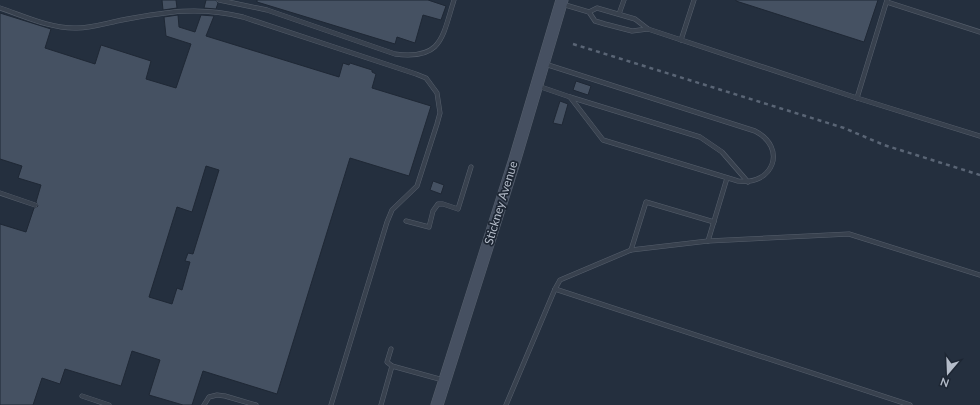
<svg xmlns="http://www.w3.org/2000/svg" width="980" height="405" viewBox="0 0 980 405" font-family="Lato,sans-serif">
  <rect width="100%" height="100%" fill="#242f3e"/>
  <g fill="#455162" stroke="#1f2835" fill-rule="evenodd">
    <path d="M 162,0 L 176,0 L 177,8 L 163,10 Z"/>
    <path d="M 206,0 L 216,0 L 218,3 L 216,9 L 204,8 Z"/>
    <path d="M 257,0 L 428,0 L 446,6 L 441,20 L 423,15 L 415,43 L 397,37 L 395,44 L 257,2 Z"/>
    <path d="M 736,0 L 878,0 L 864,42 L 736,1 Z"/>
    <path d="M 0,13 L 51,29 L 45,48 L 95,64 L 101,45 L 151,61 L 146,79 L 176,88 L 191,44 L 166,36 L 164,17 L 178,15 L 179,27 L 195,32 L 201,15 L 214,16 L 206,36 L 339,77 L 343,63 L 349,65 L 350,63 L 372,70 L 372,72 L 376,74 L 372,88 L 431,106 L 409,176 L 350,158 L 277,394 L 203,371 L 192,405 L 183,405 L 149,395 L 160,360 L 132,351 L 121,386 L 65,369 L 60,384 L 42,378 L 33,405 L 0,405 L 0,224 L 26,232 L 34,208 L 38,206 L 36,202 L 41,185 L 18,178 L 22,166 L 0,159 ZM 206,166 L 219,170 L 193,254 L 188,253 L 185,261 L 190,262 L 182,290 L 177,288 L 172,304 L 149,297 L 177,207 L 192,212 Z"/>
    <path d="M 576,81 L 591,86 L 588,95 L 573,90 Z"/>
    <path d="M 560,101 L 568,104 L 562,125 L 553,123 Z"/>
    <path d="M 433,181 L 444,185 L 441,194 L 430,190 Z"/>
  </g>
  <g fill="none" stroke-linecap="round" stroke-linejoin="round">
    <defs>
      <g id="lane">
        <path d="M 219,0 L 267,10 L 395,54 C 442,60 442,38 454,0"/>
        <path d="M 887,2 L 980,32"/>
        <path d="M 562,4 L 589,12 L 595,21 L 605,24 L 632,31 L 648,29"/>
        <path d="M 0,8 C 24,16 51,29 77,28 C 91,28 107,23 122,20 C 166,12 198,6 243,17 L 416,74 L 426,78 L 437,93 L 440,113 L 437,124 L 417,186 L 392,210 L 387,222 L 331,405"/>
        <path d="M 589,12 L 597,8 L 635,19 L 648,29 L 857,98 L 980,136"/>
        <path d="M 619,14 L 624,0"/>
        <path d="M 681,40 L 694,0"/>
        <path d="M 538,86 L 570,97 L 603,140 L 738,181 C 773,186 788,148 755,131 L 545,64"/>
        <path d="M 570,97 L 700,137 L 722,152 L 748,182"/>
        <path d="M 857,98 L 887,0"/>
        <path d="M 0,193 L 35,205"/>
        <path d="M 406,221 L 429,227 L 433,211 L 438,204 L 443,204 L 458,209 L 471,167"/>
        <path d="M 708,241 L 727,178"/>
        <path d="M 631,250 L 646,202 L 714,222"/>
        <path d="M 555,289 L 910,405"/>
        <path d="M 391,349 L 387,362 L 392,366"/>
        <path d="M 82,396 L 109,405"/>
        <path d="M 204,405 L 209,397 L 217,395 L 225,396 L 256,405"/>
        <path d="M 381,405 L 392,366 L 443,380"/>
        <path d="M 506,405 L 555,289 L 560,280 L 631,250 L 708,241 L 849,234 L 980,275"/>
      </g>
      <path id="secondary" d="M 437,405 L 515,159 L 562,0"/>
    </defs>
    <use href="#lane" stroke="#565f6c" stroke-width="5"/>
    <use href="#secondary" stroke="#565f6c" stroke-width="13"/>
    <use href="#lane" stroke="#38414e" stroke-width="4"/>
    <use href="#secondary" stroke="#465061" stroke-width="12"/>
    <path stroke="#5a6575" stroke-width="2.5" stroke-dasharray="4 4" stroke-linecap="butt" d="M 573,44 L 844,128 L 884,145 L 980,175"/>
  </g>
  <g text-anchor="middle" stroke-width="3.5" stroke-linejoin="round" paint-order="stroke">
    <g font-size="12" fill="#b4bcc9" stroke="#1d2633">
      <text transform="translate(501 203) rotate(-73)" y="4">Stickney Avenue</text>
    </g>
  </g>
  <g transform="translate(948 373) rotate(199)" stroke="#1d2633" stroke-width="3" paint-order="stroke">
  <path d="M0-3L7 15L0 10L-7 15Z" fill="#b4bcc9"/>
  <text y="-6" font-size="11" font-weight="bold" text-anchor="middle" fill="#b4bcc9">N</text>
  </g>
</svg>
